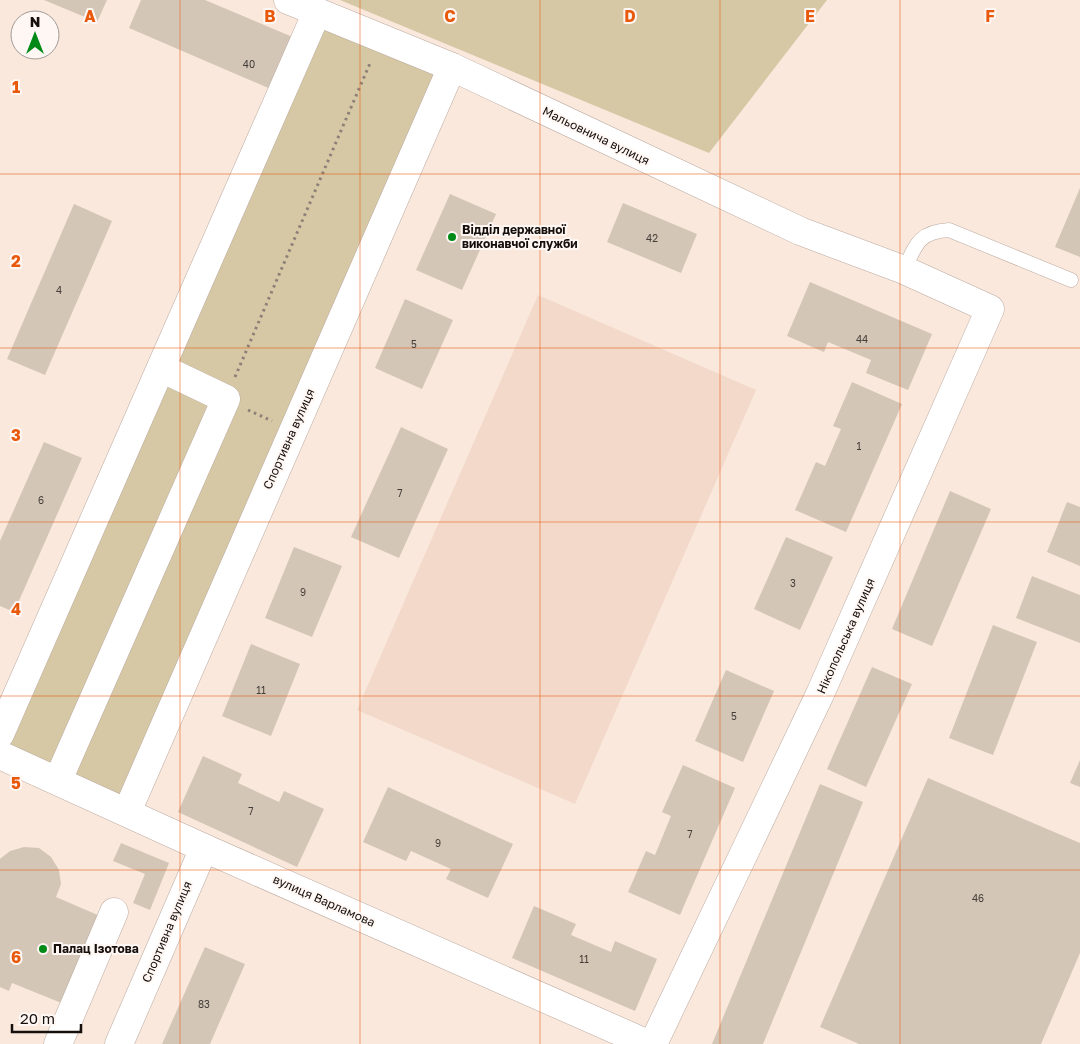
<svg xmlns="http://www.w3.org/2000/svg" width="1080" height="1044" viewBox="0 0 1080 1044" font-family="'Golos Text',sans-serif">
  <rect width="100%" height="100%" fill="#fae8dd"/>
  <path fill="#f3d9ca" d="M 538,295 L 756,390 L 575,804 L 357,710 Z"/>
  <g fill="#d6c8a4">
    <path d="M 340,0 L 827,0 L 709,153 Z"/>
    <path d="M 325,25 L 440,71 L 122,796 L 3,745 Z"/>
  </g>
  <g fill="#d3c6b7">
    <path d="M 44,0 L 107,0 L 97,22 Z"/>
    <path d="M 141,0 L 205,0 L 295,38 L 273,90 L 129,28 Z"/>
    <path d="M 1080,188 L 1080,257 L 1055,247 Z"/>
    <path d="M 450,194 L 496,214 L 462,290 L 416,270 Z"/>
    <path d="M 623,203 L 697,234 L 681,273 L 607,242 Z"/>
    <path d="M 74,204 L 112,221 L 45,375 L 7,359 Z"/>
    <path d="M 810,282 L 932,334 L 908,390 L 866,373 L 871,360 L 828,342 L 824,352 L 787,336 Z"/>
    <path d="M 405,299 L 453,320 L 422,389 L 375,368 Z"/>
    <path d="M 852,382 L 902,404 L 846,532 L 795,510 L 816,462 L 825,466 L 841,429 L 833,426 Z"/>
    <path d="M 401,427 L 448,449 L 399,558 L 351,537 Z"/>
    <path d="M 44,442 L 82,458 L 14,612 L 0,606 L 0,541 Z"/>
    <path d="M 950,491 L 991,509 L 932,646 L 892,629 Z"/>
    <path d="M 1067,502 L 1080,507 L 1080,566 L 1047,552 Z"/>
    <path d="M 786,537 L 833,557 L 800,630 L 754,609 Z"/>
    <path d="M 294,547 L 342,566 L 312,637 L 265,618 Z"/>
    <path d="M 1032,576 L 1080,595 L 1080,643 L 1016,618 Z"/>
    <path d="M 993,625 L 1037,642 L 993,755 L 949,738 Z"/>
    <path d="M 251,644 L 300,664 L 271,736 L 222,716 Z"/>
    <path d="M 872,667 L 912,684 L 866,787 L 827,769 Z"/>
    <path d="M 726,670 L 774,691 L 743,762 L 695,741 Z"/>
    <path d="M 203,756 L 242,774 L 238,783 L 279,802 L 284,791 L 324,809 L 297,867 L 178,812 Z"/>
    <path d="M 1080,760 L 1080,787 L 1070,783 Z"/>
    <path d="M 683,765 L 735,788 L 680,915 L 628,892 L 646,851 L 655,855 L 671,816 L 662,812 Z"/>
    <path d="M 928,778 L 1080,843 L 1080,953 L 1041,1044 L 859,1044 L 820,1027 Z"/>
    <path d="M 820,784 L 863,802 L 763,1044 L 712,1044 Z"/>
    <path d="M 388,787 L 513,844 L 488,898 L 446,879 L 451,869 L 411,851 L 406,861 L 363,842 Z"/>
    <path d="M 121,843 L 169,863 L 150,910 L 133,903 L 145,874 L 113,861 Z"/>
    <path d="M 24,847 L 39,848 L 51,857 L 59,870 L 61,884 L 56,897 L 100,916 L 64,1004 L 12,983 L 9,991 L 0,987 L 0,859 L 10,851 Z"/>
    <path d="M 534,906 L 576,924 L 571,935 L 611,952 L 615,941 L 657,959 L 635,1011 L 512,958 Z"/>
    <path d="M 205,947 L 245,964 L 210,1044 L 162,1044 Z"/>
  </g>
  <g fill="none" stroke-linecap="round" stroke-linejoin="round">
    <defs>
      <path id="lane" d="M 904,270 C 916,245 918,232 949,230 L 1071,280"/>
      <g id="street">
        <path d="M 0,734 L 317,12"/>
        <path d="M 0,755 L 204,848 L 648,1044"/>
        <path d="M 58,780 L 226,399 L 161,368"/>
        <path d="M 127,812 L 452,67"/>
        <path d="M 58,1044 L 114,912"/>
        <path d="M 119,1044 L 204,848"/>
      </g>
      <path id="secondary" d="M 288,0 L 452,67 L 800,231 L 904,270 L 990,309 L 820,694 L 653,1044"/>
    </defs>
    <use href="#lane" stroke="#bbaaa0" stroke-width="15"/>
    <use href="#street" stroke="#bbaaa0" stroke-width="29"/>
    <use href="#secondary" stroke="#bbaaa0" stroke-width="29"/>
    <g stroke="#8c8079" stroke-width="3" stroke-dasharray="2.5 4" stroke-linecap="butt">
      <path d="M 235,377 L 371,61"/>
      <path d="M 248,410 L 272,421"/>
    </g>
    <use href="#lane" stroke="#fff" stroke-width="14"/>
    <use href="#street" stroke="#fff" stroke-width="28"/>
    <use href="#secondary" stroke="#fff" stroke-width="28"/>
  </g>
  <path fill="none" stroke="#e8590c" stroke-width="1" stroke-opacity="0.55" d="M 180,0 L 180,1044M 360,0 L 360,1044M 540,0 L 540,1044M 720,0 L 720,1044M 900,0 L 900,1044M 0,174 L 1080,174M 0,348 L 1080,348M 0,522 L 1080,522M 0,696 L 1080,696M 0,870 L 1080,870"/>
  <g fill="#018a17" stroke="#fff7f3" stroke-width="2">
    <circle cx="452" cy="237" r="5"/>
    <circle cx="43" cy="949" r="5"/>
  </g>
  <g text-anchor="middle" stroke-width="4" stroke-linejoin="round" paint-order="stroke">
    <g font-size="10" fill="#453e38">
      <text x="249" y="68">40</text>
      <text x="652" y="242">42</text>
      <text x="59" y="294">4</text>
      <text x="862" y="343">44</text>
      <text x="414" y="348">5</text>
      <text x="859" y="450">1</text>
      <text x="400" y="497">7</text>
      <text x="41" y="504">6</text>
      <text x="793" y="587">3</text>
      <text x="303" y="596">9</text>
      <text x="261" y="694">11</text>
      <text x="734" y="720">5</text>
      <text x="251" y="815">7</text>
      <text x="690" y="838">7</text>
      <text x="438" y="847">9</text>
      <text x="978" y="902">46</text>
      <text x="584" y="963">11</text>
      <text x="204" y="1008">83</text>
    </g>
    <g font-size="12" fill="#16100d" stroke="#fff7f3">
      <text transform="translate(596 136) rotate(26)" y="4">Мальовнича вулиця</text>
      <text transform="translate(289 439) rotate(-66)" y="4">Спортивна вулиця</text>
      <text transform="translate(846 636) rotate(-66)" y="4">Нікопольська вулиця</text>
      <text transform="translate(324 901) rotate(24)" y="4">вулиця Варламова</text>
      <text transform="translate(167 932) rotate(-67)" y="4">Спортивна вулиця</text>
    </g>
    <g font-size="12" font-weight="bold" fill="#16100d" stroke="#fff7f3" text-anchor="start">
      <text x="462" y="234">Відділ державної<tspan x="462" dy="14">виконавчої служби</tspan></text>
      <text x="53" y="953">Палац Ізотова</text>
    </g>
  </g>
  <g font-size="16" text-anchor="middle" font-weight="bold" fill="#e8590c" stroke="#fff7f3" stroke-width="4" stroke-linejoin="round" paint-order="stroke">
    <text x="90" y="22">A</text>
    <text x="270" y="22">B</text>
    <text x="450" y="22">C</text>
    <text x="630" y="22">D</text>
    <text x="810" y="22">E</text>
    <text x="990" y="22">F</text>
    <text x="16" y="93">1</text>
    <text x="16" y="267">2</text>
    <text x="16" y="441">3</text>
    <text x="16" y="615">4</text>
    <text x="16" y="789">5</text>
    <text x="16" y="963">6</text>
  </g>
  <g transform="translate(35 35)"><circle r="24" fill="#fff7f3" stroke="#a29b97"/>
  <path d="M0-4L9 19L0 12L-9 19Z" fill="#018a17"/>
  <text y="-8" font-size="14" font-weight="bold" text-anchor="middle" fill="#16100d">N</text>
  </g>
  <path d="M12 1024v8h69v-8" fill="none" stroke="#16100d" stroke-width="2.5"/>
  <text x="20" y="1024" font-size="15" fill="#16100d" stroke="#fff7f3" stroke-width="4" paint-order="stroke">20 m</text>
</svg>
